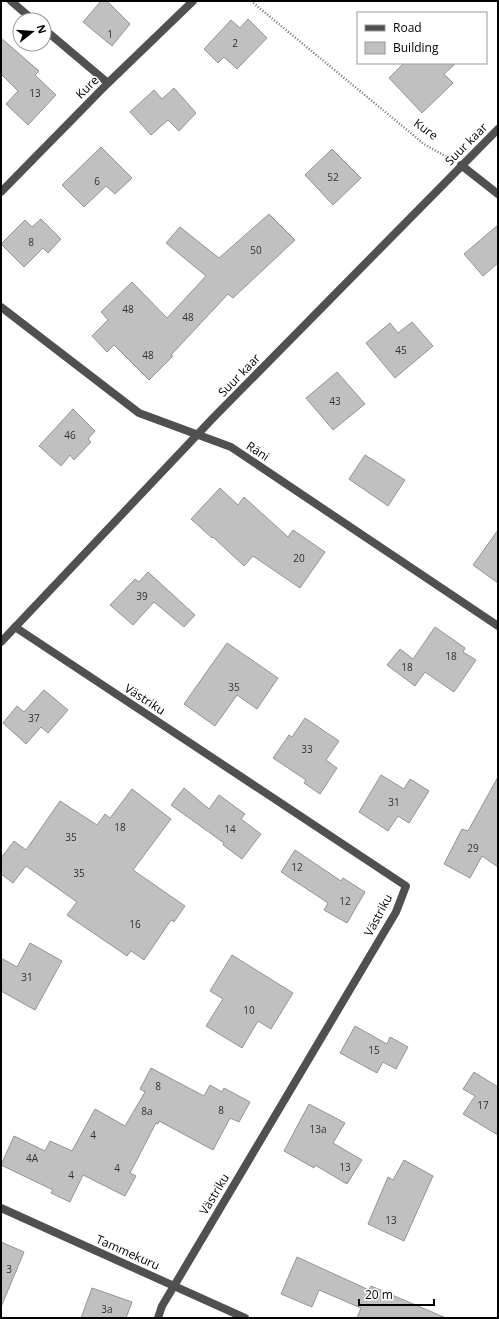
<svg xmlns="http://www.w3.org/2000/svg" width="499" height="1319" font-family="'Open Sans',sans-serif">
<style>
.building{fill:#c0c0c0;stroke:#949494}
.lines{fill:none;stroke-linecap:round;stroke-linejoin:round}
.path{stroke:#727272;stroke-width:2.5;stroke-dasharray:1 2;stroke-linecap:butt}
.service{stroke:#505050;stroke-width:8}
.minor{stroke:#505050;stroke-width:8}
.labels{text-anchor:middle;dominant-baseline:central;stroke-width:3;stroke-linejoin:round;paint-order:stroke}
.number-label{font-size:10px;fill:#303030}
.street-label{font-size:12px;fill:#000;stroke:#fff}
</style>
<rect width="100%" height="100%" fill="#fff"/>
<!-- building -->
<g class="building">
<polygon points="101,1 107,1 130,24 112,46 83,22"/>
<polygon points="248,19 267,38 237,69 224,57 218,63 204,49 231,20 240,28"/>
<polygon points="1,38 39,71 35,75 56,95 28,125 6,104 18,91 1,74"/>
<polygon points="404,63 456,63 444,74 453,83 422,113 389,78"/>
<polygon points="174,88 196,113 179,131 168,120 151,135 130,112 154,90 162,99"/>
<polygon points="101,147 132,178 115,194 106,186 84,207 62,185"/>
<polygon points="332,149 361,178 333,205 305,175"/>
<polygon points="269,214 295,240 233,298 228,294 171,355 173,356 149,380 114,345 107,352 92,336 108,320 101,312 132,282 167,318 206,276 166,243 180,227 219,258"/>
<polygon points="41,219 61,239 48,253 43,248 24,267 1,244 25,220 32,227"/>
<polygon points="498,225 498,263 483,276 464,254"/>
<polygon points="412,322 433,346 395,378 366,343 390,323 398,333"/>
<polygon points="337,372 365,404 333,430 306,398"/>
<polygon points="73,409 95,431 88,439 91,442 74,460 70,455 61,466 39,446"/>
<polygon points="365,455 405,480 388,506 349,479"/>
<polygon points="220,488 238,505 244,497 288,537 293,530 325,552 300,588 253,556 244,566 213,537 212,538 191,519"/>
<polygon points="498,530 498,583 473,565"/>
<polygon points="148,572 195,615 184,627 154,602 133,625 110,605 135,579 139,582"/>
<polygon points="435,627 465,648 463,652 476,660 454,692 425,672 415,686 387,665 400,649 413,659"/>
<polygon points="227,643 278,678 257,709 237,695 215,726 184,704"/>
<polygon points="44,690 68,710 48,733 41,727 26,744 3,723 17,706 24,712"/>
<polygon points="305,718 339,741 326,760 337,768 320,794 304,783 306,780 273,758 289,735 292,737"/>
<polygon points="381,775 404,789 410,779 429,791 409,823 398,816 388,831 359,812"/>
<polygon points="498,777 498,867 482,856 470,878 444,864 462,829 468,831"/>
<polygon points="184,788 209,809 219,795 245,814 241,819 261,834 242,859 223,845 224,843 171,805"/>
<polygon points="132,789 171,819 133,870 185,906 174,922 171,920 144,960 131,951 127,956 67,915 77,902 26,866 13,883 1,874 1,858 14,841 26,850 60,801 97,825 105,814 110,818"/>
<polygon points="295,850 341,881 343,878 365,892 347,923 324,910 328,903 281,872"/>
<polygon points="30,943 62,961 35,1010 1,991 1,958 17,967"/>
<polygon points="232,955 293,993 271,1029 258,1021 242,1048 206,1026 223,999 210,991"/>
<polygon points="355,1026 387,1044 390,1037 408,1047 396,1069 383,1062 377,1073 340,1053"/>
<polygon points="151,1068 204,1096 210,1085 222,1092 224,1088 250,1102 239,1122 230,1118 213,1150 159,1121 158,1124 156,1123 130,1173 136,1176 125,1196 83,1175 70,1202 51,1193 53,1190 1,1165 14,1136 45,1151 50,1141 72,1151 95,1109 125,1126 145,1092 140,1089"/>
<polygon points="474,1072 498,1087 498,1135 463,1114 475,1096 463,1089"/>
<polygon points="309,1104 345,1123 333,1143 362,1160 347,1184 315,1165 314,1168 284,1151"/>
<polygon points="404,1160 433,1176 404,1241 368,1224 388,1177 393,1180"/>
<polygon points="1,1242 24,1252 1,1307"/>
<polygon points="297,1257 369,1290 371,1286 446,1318 357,1318 361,1308 319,1290 312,1307 281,1294"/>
<polygon points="92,1288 132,1302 126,1318 81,1318"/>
</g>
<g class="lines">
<!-- path -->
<polyline class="path" points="251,1 424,144 447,157"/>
<!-- service -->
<g class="service">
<polyline points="11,1 33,20"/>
<polyline points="44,29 108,83"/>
</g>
<!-- minor -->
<g class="minor">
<polyline points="461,165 498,194"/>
<polyline points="1,192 108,83 193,1"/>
<polyline points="1,307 139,413 231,447 498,626"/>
<polyline points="15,627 406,886 396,912 174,1286 162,1306 158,1318"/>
<polyline points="1,642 214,417 498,129"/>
<polyline points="1,1208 245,1318"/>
</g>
</g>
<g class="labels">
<!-- number labels -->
<g class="number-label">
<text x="110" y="34">1</text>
<text x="235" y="43">2</text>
<text x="35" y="93">13</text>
<text x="333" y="177">52</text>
<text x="97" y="181">6</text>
<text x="31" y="242">8</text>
<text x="256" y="250">50</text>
<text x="128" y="309">48</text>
<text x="188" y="317">48</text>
<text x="401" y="350">45</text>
<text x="148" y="355">48</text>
<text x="335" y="401">43</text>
<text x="70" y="435">46</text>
<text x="299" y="558">20</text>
<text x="142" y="596">39</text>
<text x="451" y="656">18</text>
<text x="407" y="667">18</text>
<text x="234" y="687">35</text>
<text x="34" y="718">37</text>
<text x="307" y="749">33</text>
<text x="394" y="802">31</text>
<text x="120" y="827">18</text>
<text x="230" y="829">14</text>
<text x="71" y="837">35</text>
<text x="473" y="848">29</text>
<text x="297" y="867">12</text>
<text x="79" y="873">35</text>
<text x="345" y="901">12</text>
<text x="135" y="924">16</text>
<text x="27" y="977">31</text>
<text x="249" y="1010">10</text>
<text x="374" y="1050">15</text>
<text x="158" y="1086">8</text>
<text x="483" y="1105">17</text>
<text x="221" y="1110">8</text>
<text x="147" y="1111">8a</text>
<text x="318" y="1129">13a</text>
<text x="93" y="1135">4</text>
<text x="32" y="1158">4A</text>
<text x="345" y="1167">13</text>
<text x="117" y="1168">4</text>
<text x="71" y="1175">4</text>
<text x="391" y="1220">13</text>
<text x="9" y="1269">3</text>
<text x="107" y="1309">3a</text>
</g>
<!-- street labels -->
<g class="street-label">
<text transform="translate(87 87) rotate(-45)">Kure</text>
<text transform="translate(426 129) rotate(36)">Kure</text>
<text transform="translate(466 144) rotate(-45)">Suur kaar</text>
<text transform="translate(239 375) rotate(-46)">Suur kaar</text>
<text transform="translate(258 451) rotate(34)">Räni</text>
<text transform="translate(145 699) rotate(33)">Västriku</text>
<text transform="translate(378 915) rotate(-62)">Västriku</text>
<text transform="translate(214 1194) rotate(-59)">Västriku</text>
<text transform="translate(128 1252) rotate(24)">Tammekuru</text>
</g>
</g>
<!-- border -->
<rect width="499" height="1319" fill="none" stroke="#000000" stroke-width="4"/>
<!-- legend -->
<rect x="357" y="12" width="130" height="52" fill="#ffffff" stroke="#999999"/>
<rect x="365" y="25" width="20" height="6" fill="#505050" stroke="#999999"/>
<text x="393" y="32" font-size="12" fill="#000000">Road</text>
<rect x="365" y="42" width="20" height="12" fill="#c0c0c0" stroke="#999999"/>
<text x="393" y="52" font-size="12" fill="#000000">Building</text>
<!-- north arrow -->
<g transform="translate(32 32) rotate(73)"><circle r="19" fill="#ffffff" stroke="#999999"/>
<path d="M0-3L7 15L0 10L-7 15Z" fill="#000000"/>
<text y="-6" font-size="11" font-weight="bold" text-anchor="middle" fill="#000000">N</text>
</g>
<!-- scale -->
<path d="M359 1299v6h75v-6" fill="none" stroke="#000000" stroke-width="2"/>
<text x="365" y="1299" font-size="12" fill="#000000" stroke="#ffffff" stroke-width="3" paint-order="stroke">20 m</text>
</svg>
